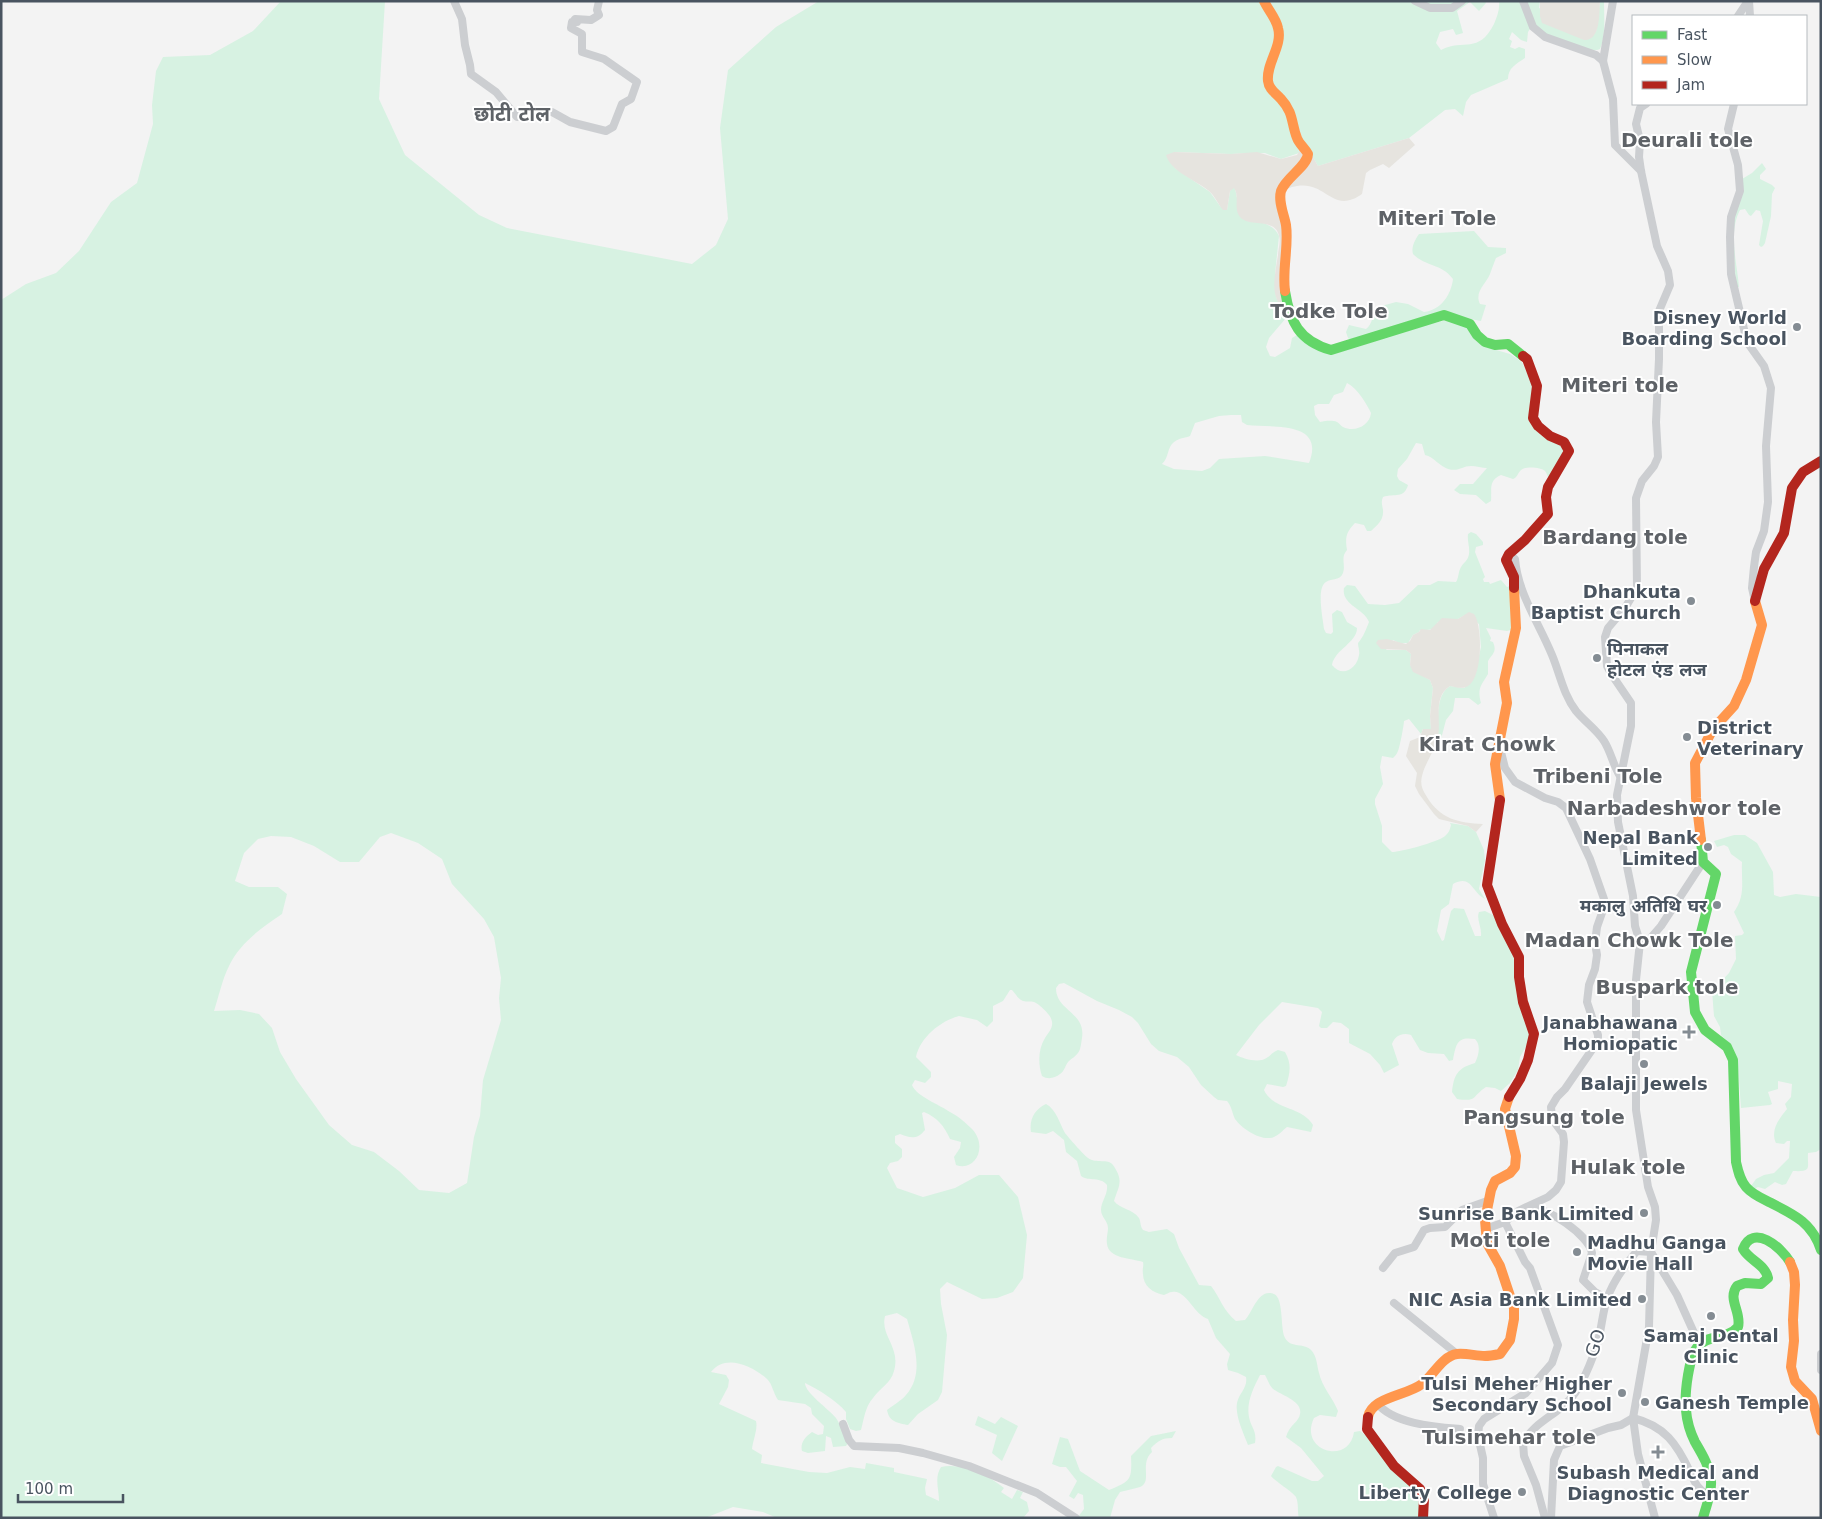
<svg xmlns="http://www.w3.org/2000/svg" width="1822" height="1519" font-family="'DejaVu Sans','Noto Sans Devanagari',sans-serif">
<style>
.green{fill:#d7f2e2;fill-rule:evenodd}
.sand{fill:#e6e4df}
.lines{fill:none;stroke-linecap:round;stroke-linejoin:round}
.street{stroke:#ccced1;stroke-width:8}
.fast{stroke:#63d668;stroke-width:10}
.slow{stroke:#ff974d;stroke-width:10}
.jam{stroke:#b3261e;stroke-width:10}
.poi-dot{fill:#848c93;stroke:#fff;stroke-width:2}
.labels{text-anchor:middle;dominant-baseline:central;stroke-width:4;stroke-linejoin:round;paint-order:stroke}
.poi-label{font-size:18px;font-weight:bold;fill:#495460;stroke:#fff;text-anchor:end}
.street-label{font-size:18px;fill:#495460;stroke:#fff}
.quarter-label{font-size:20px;font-weight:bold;fill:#5e6267;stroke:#fff}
</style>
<rect width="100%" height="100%" fill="#f3f3f3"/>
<!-- green -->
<g class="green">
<path d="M281,1H385L379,99L405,155L479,215L507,228L692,264L716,245L728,219L720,128L728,70L776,27L819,1H1485L1486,3L1479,11L1470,2L1457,11L1463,33L1456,35L1453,29L1440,32L1436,43L1441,50C1464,38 1478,55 1494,24C1497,17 1500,9 1499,1H1540L1539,8L1596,32L1600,1H1604C1604,15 1606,36 1600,49C1583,56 1547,35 1531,27L1528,32L1527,42L1521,40L1512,32L1509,39L1512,41L1510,47L1515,49L1519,47L1525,49V58C1516,64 1508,68 1508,79L1471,95L1466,102L1463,116L1455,109L1445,110L1409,138L1318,166L1302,138L1296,120L1299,153L1281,159L1265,153H1250L1231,154L1174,152L1175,168L1210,192L1220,206L1227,210L1230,191L1232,188H1235L1237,198L1247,221C1260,222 1273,223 1279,236L1275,274L1276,297L1287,317L1269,338L1266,347L1270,356L1275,357L1290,348L1292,338L1297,335L1318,350L1447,320L1465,326L1476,341L1486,347L1510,354L1522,362L1529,378L1534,386L1532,424L1541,435L1556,442L1564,449L1561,460L1549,478C1547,476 1547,473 1545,471C1541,467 1525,466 1521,470C1517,474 1518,477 1513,479L1501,475C1488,481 1492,489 1491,501L1486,504L1476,495L1460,494L1454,490L1460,484H1473L1487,468C1482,468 1476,466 1471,466C1462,466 1459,472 1448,469C1439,466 1434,457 1425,455L1422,444L1416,443L1407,459L1398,469L1397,476L1399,480L1408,485C1404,499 1395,493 1383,497C1381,502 1382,504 1383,510C1384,520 1377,525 1371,531H1367L1364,525L1355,523C1346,532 1345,538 1347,550C1340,558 1346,564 1343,573C1340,581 1332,578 1326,582C1316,588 1323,619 1324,629L1326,633L1331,634L1333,632L1332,614L1337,610L1342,612L1347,622L1357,628C1357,643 1335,649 1332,665C1342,678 1357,669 1359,655C1360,651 1358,647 1358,643C1364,636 1366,629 1369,622C1364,608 1341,605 1344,588L1347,585L1355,586L1368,604L1385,605L1399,603L1418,585H1430L1438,581L1456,582C1459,577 1458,572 1461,567C1464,562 1468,561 1469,554C1470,547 1467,541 1468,534L1471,532L1476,534L1483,542V545L1476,547L1475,552L1485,577L1483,579L1484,582H1489L1490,584L1501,580L1507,587L1512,585L1514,629L1507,631L1486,628L1491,638L1490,641L1493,642C1497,652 1493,653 1488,661V674C1481,686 1477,688 1481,703L1478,705L1469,698H1455L1453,711L1446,720L1441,739H1438C1439,723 1434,696 1450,686L1464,688L1472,681L1475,673L1481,647L1479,624L1465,615L1458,619L1438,622C1433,631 1429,630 1420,630L1419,632L1413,635L1408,643H1399L1393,640L1386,650H1406L1411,654L1410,665L1418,673L1430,680L1433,688L1430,715L1431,729H1423L1421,734L1409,719L1404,721C1404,724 1400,747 1398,751C1397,754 1395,756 1393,758L1382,756L1380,767L1383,784L1375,799V804L1382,826V842L1392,852C1401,852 1438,842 1445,836C1449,833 1450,829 1451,825L1450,823L1468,826L1476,832L1484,850L1485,860L1479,889L1485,899C1471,892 1472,874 1453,884L1449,904L1441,910L1437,931L1442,941L1444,940L1451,911L1454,908L1464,909L1475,936H1481C1482,927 1476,919 1479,912L1485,911L1493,915L1510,934L1532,1036L1520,1057L1518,1070L1510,1083L1501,1091L1495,1088L1486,1087C1471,1097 1478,1102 1457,1099L1452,1092C1454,1074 1458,1068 1475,1063C1479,1055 1481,1045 1475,1039C1457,1036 1456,1044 1453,1060L1449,1061L1444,1054L1428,1053L1420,1050L1411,1035C1403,1032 1395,1035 1392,1044L1399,1065L1384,1073L1380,1065L1370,1054L1349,1043V1029L1341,1023L1333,1022L1327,1028H1321L1319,1026L1322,1012L1318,1008L1282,1002L1259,1025L1236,1055C1244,1059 1260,1064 1268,1057C1272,1054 1273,1052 1278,1050L1285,1052C1292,1064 1290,1073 1286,1086L1283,1087L1267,1084L1264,1090C1273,1110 1302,1106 1313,1125L1311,1132L1287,1127C1283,1130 1279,1135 1274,1137C1262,1142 1242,1129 1235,1119C1232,1113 1232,1107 1227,1101L1218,1100L1214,1097L1201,1085L1189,1067L1177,1057L1159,1051L1151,1044L1138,1023L1132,1017L1119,1010L1097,1001L1064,983L1059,984L1056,988C1056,1011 1086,1012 1082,1038C1081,1043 1081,1049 1078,1053C1075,1057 1072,1058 1069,1061C1065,1065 1065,1071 1060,1074C1055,1078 1048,1080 1042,1076C1038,1064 1038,1049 1045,1038C1050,1030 1056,1025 1049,1015C1046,1011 1039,1004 1034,1002C1031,1001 1027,1002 1023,1001C1017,998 1016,994 1012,990H1010L1003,1001L993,1006V1021L987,1027L977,1020L959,1016C940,1021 920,1038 916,1057L931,1072V1077L925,1083L915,1080L912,1085C916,1096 940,1105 950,1112C958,1116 966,1123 972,1129C988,1146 976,1172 956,1165L954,1157L960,1148L961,1142L950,1139C944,1126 938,1118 924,1112L922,1113L925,1130C917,1140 910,1138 900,1134L895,1136V1143L902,1149V1157L898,1161L890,1163L887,1168L897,1188L923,1197L955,1188L979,1175H999L1018,1197L1027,1235L1023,1278L1013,1292L997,1298L982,1299L947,1282L940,1289L941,1304L947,1335L942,1392L938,1400L918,1414L908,1425C898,1423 889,1422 887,1410C893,1405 901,1401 906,1395C925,1373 914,1344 907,1319L897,1313L885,1316C880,1336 901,1347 894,1371C891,1383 880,1388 873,1398C865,1407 864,1419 861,1430L856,1431L850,1429L846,1419V1412C836,1400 819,1390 805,1383C805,1393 829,1409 836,1418C840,1424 846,1436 848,1443L846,1446L833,1447L831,1438L826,1436L825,1451L808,1453L802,1451C800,1443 805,1437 812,1432L818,1435L823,1434L824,1426L812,1414L811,1408L805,1404L778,1400C773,1393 773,1385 767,1379C753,1366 725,1353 711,1372L726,1375L729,1380L728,1387L719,1404L756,1421C758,1429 753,1440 752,1449L762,1455L761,1463L809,1472L827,1473L850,1467L865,1469L866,1463L894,1468V1472L927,1479L925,1488L926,1495L939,1501C939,1489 934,1478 941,1467C960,1462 989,1475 1004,1488L1001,1492L1012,1499L1017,1490L1023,1492L1020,1498L1027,1502L1029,1511L1023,1518H777L763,1512L733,1507L705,1518H1V300L26,284L56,273L79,251L111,202L137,183L153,124L152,105L156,71L163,57L210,55L253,31ZM1347,383C1358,389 1366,403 1371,413C1370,425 1355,433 1343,427C1341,426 1339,423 1337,422C1332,420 1326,421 1320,422L1315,415L1314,406L1318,404H1329L1334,395L1343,392ZM1231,415H1241L1242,422L1247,425C1271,428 1326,420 1309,463L1265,456L1219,459L1210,468L1202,471L1174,469L1162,464C1169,458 1167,447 1174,442C1179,438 1185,438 1190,436L1195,423L1219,416ZM391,833L418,843L442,859L452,884L484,919L494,937L501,978L499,998L501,1020L483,1080L480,1116L474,1137L467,1183L449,1193L419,1190L399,1171L374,1152L352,1145L329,1125L296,1079L280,1052L272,1028L259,1014L240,1010L214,1011C219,996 222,980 229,966C239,944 262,927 282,914L287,894L278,887H249L235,881L244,853L258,839L271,836L291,837L314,846L340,862H359L380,837Z"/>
<path d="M1762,163L1766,169L1760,175V179L1772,185L1775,188L1772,194L1771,216L1765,243L1763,246L1761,247L1759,245L1763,221L1760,211L1756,210L1751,216L1749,215L1745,209L1740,210C1728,233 1737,262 1739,287H1736L1732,225L1742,179L1752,173Z"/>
<path d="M1474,231L1488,247L1506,248V253L1496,258C1494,263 1492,268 1490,274C1486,284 1474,292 1480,304L1486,305L1481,321L1454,316L1354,342L1348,338L1346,332L1349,325L1366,329C1373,324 1372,314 1378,307L1396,302L1408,304L1424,312C1441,310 1451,295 1453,279C1441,263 1426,267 1413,254C1411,247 1415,240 1419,234Z"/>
<path d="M1734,835H1745L1757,843L1773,872L1774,895L1780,897L1796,894L1821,897V1149L1816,1152L1808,1153C1807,1168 1813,1172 1793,1171L1786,1184L1782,1185L1775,1182L1765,1189L1758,1187L1754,1189L1751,1186L1756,1179L1764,1175L1774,1173L1789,1158L1790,1141H1787L1784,1144L1776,1143C1770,1130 1779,1119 1787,1109L1785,1104L1791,1097L1792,1084L1778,1081V1089L1768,1092L1772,1104L1770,1105L1741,1108L1738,1068L1732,1046L1721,1035L1720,1027L1714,1016L1712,991L1729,973L1736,959L1735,936L1742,935L1744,933L1734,912C1746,895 1741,881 1742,862L1731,854L1728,847L1724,845L1717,847L1714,841Z"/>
<path d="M1046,1104C1056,1109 1060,1124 1065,1133C1068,1137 1084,1155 1088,1158C1096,1164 1108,1158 1113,1165C1124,1181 1119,1185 1114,1201C1120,1209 1133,1209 1139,1218C1141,1222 1140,1226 1143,1230L1149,1232L1167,1229L1174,1234L1179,1248L1199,1285L1211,1286C1220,1297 1223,1311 1236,1321L1245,1320C1253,1312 1258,1288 1274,1294C1284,1298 1280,1329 1285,1338C1291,1349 1305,1342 1312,1351C1317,1357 1317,1366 1319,1373C1322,1387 1333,1398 1338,1411L1336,1417L1320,1415L1314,1418C1298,1451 1349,1466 1354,1432L1360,1431L1368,1437L1417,1482L1422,1518H1299C1297,1511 1299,1504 1296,1497C1293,1492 1276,1482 1271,1476L1276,1467L1278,1466L1312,1481H1318L1324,1476L1301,1448L1286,1437C1289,1425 1299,1422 1300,1414C1303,1401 1281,1395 1273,1389C1269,1385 1268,1380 1265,1375H1260C1254,1387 1246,1402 1249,1417C1251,1428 1257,1430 1255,1443L1248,1445C1243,1432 1235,1416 1237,1403C1239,1393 1248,1388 1246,1377L1238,1373L1228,1370L1227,1364L1230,1354L1216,1338L1208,1319C1194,1315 1186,1289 1172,1292C1169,1292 1167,1294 1164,1295C1153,1293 1143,1286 1143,1274C1142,1268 1144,1267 1143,1262C1131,1258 1109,1259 1107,1244C1106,1238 1108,1233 1108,1228C1108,1221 1101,1217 1101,1210C1101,1201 1108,1195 1107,1185C1100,1176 1089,1182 1081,1176L1077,1161L1066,1152L1064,1140L1053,1131L1046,1134L1031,1132C1029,1119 1035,1109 1046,1104Z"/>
<polygon points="978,1416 995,1424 1001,1417 1018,1426 1002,1461 992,1453 997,1435 975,1425"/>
<path d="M1176,1431L1172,1438C1162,1438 1158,1441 1151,1448L1152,1452C1139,1463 1153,1482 1140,1487C1134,1489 1127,1490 1120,1492L1115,1500L1110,1518L1078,1517L1084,1509L1083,1495L1078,1493L1074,1499L1069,1496L1077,1481L1066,1467H1060L1052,1464L1060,1437L1068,1439L1080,1471L1109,1490C1131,1481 1132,1480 1131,1456L1151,1436Z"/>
</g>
<!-- sand -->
<g class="sand">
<path d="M1540,1H1600C1599,13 1601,41 1584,40L1542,23L1540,16Z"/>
<path d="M1296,120L1302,138L1318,166L1409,138L1415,145L1389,168L1383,164L1370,170L1366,173L1362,194C1332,215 1327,181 1297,186C1291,187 1288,188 1283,192L1287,317C1283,311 1278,304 1276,297C1272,285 1276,268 1278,255C1278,249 1281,242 1279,236C1275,217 1250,228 1240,217C1233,209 1240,196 1234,188L1230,191L1227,210H1223C1218,204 1215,196 1209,191C1196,180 1171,172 1166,155L1174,152L1231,154L1257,152L1281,159L1297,155L1299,152Z"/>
<path d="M1469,612L1474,614C1483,626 1483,681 1466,687C1461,689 1455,687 1450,686C1431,698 1443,723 1437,740C1434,752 1425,763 1422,776C1420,784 1422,790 1427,797C1440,819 1459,823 1483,824L1476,832L1468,826L1439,819L1434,814L1419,794L1415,786L1417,773L1406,756L1410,741L1420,737L1423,729H1431L1430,716L1433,688L1430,680L1413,672L1410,665L1411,654L1406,650L1381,649L1376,643L1378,640L1387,639L1406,644L1410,641L1413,635L1419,632L1421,629L1430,630L1442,618L1458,619Z"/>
</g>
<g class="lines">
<!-- street -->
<g class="street">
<polyline points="454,1 462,19 465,45 470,65 471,74 496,92 517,117 532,111 552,112 570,122 606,131 613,127 622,104 631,99 637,82 604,59 582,52 582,34 571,28 572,22 577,22 575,19 591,20 599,15 597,10 599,1"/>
<polyline points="1415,1 1430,8 1452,8 1462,1"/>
<polyline points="1523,1 1533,27 1545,37 1596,55 1603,61"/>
<polyline points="1613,1 1603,61 1613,99 1615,145 1641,171"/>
<polyline points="1749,1 1750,16"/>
<polyline points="1738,16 1748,1"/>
<polyline points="1734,104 1728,129 1738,165 1740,191 1731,217 1730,237 1731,274 1747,342 1764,366 1771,388 1766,446 1768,502 1764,531 1756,552 1754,567 1752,588 1755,601"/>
<path d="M1509,554L1515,559C1518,594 1539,623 1552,655C1560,674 1563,694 1576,711C1585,722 1596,729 1604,741C1611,752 1613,765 1620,776"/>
<polyline points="1640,942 1635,926 1633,896 1618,822 1617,795 1631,726 1631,703 1612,675 1607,666 1605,637 1608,628 1625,608 1637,588 1636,498 1642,481 1654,466 1658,457 1656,422 1659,359 1659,311 1670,285 1668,271 1657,246 1641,171 1639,157 1640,141 1636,124 1640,108 1646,104"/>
<path d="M1529,1207C1547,1207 1589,1235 1592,1253L1583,1280L1595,1292L1607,1299"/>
<polyline points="1485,1229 1505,1222"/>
<polyline points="1383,1268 1395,1253 1414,1247 1424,1230 1430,1228 1445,1227 1462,1210 1490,1200"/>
<polyline points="1394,1303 1457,1354"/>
<polyline points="1821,1354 1821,1370"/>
<path d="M1377,1403C1393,1424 1436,1427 1460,1429"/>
<polyline points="843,1424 849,1440 854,1446 899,1448 923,1453 969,1466 1037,1493 1076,1518"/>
<polyline points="1494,1518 1483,1484 1483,1458 1478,1436 1479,1426 1484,1419 1526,1393 1552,1363 1558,1345 1530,1268 1525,1262 1505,1222 1518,1211 1548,1197 1556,1190 1561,1182 1564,1142 1563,1134 1552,1119 1551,1107 1557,1097 1565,1089 1598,1041 1598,1035 1587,1002 1589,985 1595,969 1597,955 1595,943 1597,927 1603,910 1604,899 1590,859 1566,808 1558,802 1545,798 1515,782 1505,768 1501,752 1498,746"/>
<path d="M1545,1518L1536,1485L1524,1456L1523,1443C1535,1420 1561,1414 1575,1393C1585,1379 1595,1353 1599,1337C1602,1324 1603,1311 1607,1299C1613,1281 1625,1265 1637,1251L1651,1252L1677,1295L1699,1344"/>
<path d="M1551,1518L1554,1460L1560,1446L1608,1428L1621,1425L1633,1418C1665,1426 1677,1444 1690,1472C1695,1483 1698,1490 1709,1496"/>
<polyline points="1655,1518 1638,1454 1633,1418 1649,1327 1651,1252 1656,1220 1655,1207 1648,1187 1636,1110 1636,980 1640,942 1648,941 1661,926 1703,862"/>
</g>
<!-- fast -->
<g class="fast">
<path d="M1285,291C1290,322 1299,341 1331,350L1444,315L1470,324L1477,335L1485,342L1495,345L1508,344L1523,356"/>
<path d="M1701,840L1703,862L1716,874L1691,972L1695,1012L1705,1030L1727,1047L1733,1060L1736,1162C1738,1171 1740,1180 1746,1187C1752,1194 1761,1198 1769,1202C1793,1214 1812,1222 1821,1250"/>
<path d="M1703,1518C1706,1506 1712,1493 1711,1481C1710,1467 1702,1454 1695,1442C1684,1420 1684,1399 1688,1375C1690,1365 1691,1354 1698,1346C1709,1334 1728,1339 1738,1327C1742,1313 1727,1299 1737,1286L1745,1283L1761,1284L1768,1278C1765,1264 1750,1261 1743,1249C1753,1223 1781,1247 1790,1262"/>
</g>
<!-- slow -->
<g class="slow">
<path d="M1264,1C1268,10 1276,18 1278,28C1283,46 1266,63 1268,81C1269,90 1276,93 1281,99C1294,113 1291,123 1297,138C1299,144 1305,148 1308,154C1307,167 1286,177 1281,191C1278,202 1284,214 1286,225C1289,246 1282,269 1285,291"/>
<polyline points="1500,800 1495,764 1507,703 1504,682 1516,628 1514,588"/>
<polyline points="1701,840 1696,798 1695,763 1713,729 1734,706 1746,680 1762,625 1755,601"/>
<polyline points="1790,1262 1794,1272 1795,1285 1793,1320 1794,1341 1791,1367 1795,1381 1812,1399 1821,1431"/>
<path d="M1368,1417C1372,1397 1406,1396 1422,1384C1433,1376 1442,1356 1457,1354C1466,1353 1476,1356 1485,1356C1490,1356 1495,1355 1500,1354L1510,1340L1514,1319V1308L1500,1266L1487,1243L1485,1220L1491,1190L1495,1181L1510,1173L1515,1167L1516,1156L1505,1109L1509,1097"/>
</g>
<!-- jam -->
<g class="jam">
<polyline points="1514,588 1514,577 1506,560 1509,554 1525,540 1548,514 1546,497 1548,487 1569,451 1564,442 1550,436 1538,426 1533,418 1537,386 1527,359 1523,356"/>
<polyline points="1755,601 1764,569 1784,533 1792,488 1803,472 1821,461"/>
<polyline points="1500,800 1487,885 1502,924 1519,957 1519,977 1523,1002 1534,1034 1528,1060 1520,1079 1509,1097"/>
<polyline points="1368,1417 1367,1429 1394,1466 1420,1489 1424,1498 1423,1518"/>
</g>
</g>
<!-- markers -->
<g class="poi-dot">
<circle cx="1797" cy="327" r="5"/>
<circle cx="1691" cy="601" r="5"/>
<circle cx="1597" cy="658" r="5"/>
<circle cx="1687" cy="737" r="5"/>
<circle cx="1708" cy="847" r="5"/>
<circle cx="1717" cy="905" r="5"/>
<path d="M1686.5 1024.5h5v5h5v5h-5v5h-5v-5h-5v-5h5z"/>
<circle cx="1644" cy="1064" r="5"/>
<circle cx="1644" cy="1213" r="5"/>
<circle cx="1577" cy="1252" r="5"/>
<circle cx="1642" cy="1299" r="5"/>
<circle cx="1711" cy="1316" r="5"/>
<circle cx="1622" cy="1393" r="5"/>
<circle cx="1645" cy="1402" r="5"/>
<path d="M1655.5 1444.5h5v5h5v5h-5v5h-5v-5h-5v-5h5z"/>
<circle cx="1522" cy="1492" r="5"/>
</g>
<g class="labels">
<!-- poi labels -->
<g class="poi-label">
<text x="1787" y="317">Disney World<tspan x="1787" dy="21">Boarding School</tspan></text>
<text x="1681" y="591">Dhankuta<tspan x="1681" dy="21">Baptist Church</tspan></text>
<text x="1607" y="648" text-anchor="start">पिनाकल<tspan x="1607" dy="21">होटल एंड लज</tspan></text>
<text x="1697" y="727" text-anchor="start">District<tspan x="1697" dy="21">Veterinary</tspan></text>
<text x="1698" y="837">Nepal Bank<tspan x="1698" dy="21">Limited</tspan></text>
<text x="1707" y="905">मकालु अतिथि घर</text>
<text x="1678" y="1022">Janabhawana<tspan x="1678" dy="21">Homiopatic</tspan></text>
<text x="1644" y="1083" text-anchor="middle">Balaji Jewels</text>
<text x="1634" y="1213">Sunrise Bank Limited</text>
<text x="1587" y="1242" text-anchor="start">Madhu Ganga<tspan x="1587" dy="21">Movie Hall</tspan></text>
<text x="1632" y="1299">NIC Asia Bank Limited</text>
<text x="1711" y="1335" text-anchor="middle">Samaj Dental<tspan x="1711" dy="21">Clinic</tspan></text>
<text x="1612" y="1383">Tulsi Meher Higher<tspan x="1612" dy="21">Secondary School</tspan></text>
<text x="1655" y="1402" text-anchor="start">Ganesh Temple</text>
<text x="1658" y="1472" text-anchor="middle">Subash Medical and<tspan x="1658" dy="21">Diagnostic Center</tspan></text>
<text x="1512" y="1492">Liberty College</text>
</g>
<!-- street labels -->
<g class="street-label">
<text transform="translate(1595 1343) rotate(-73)">GO</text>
</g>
<!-- quarter labels -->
<g class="quarter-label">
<text x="512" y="114">छोटी टोल</text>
<text x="1687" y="140">Deurali tole</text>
<text x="1437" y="218">Miteri Tole</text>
<text x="1329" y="311">Todke Tole</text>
<text x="1620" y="385">Miteri tole</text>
<text x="1615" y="537">Bardang tole</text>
<text x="1487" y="744">Kirat Chowk</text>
<text x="1598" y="776">Tribeni Tole</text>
<text x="1674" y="808">Narbadeshwor tole</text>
<text x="1629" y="940">Madan Chowk Tole</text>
<text x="1667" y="987">Buspark tole</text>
<text x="1544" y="1117">Pangsung tole</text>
<text x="1628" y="1167">Hulak tole</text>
<text x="1500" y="1240">Moti tole</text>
<text x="1509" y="1437">Tulsimehar tole</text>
</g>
</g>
<!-- border -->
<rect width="1822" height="1519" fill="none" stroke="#495460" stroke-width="5"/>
<!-- legend -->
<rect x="1632" y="15" width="175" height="90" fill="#ffffff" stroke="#b6bbbf"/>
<rect x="1642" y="31" width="25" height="8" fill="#63d668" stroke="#b6bbbf"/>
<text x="1677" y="40" font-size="15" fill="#495460">Fast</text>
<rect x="1642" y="56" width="25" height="8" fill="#ff974d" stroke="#b6bbbf"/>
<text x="1677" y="65" font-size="15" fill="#495460">Slow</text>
<rect x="1642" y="81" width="25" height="8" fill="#b3261e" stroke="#b6bbbf"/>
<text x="1677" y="90" font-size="15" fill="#495460">Jam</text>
<!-- scale -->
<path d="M18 1494v8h105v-8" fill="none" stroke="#495460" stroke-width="2.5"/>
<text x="25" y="1494" font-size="15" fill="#495460" stroke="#ffffff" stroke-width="4" paint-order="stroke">100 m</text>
</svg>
